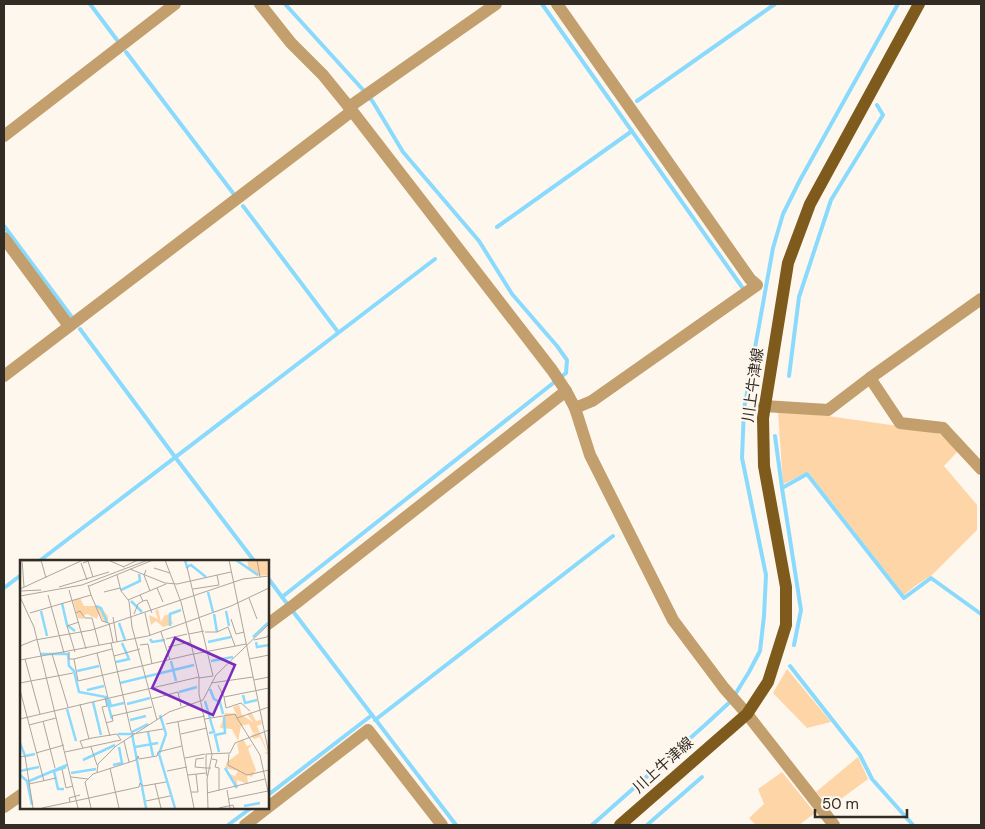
<svg xmlns="http://www.w3.org/2000/svg" width="985" height="829" font-family="'DM Sans','Noto Sans JP',sans-serif">
<style>
.green{fill:#fed5a7}
.lines{fill:none;stroke-linecap:round;stroke-linejoin:round}
.stream{stroke:#8adafe;stroke-width:4}
.minor{stroke:#c29f6c;stroke-width:12}
.major{stroke:#7e5a1c;stroke-width:12}
.labels{text-anchor:middle;dominant-baseline:central;stroke-width:4.5;stroke-linejoin:round;paint-order:stroke}
.street-label{font-size:15px;fill:#332c24;stroke:#fef7ee}
.inset-river{fill:none;stroke:#8adafe;stroke-width:2.5}
.inset-road{fill:none;stroke:#ada69d;stroke-width:1}
.view{fill:#7b2cbf;fill-opacity:0.15;stroke:#7b2cbf;stroke-width:2.5}
.inset-edge{fill:none;stroke:#332c24;stroke-width:2.5}
</style>
<rect width="100%" height="100%" fill="#fef7ee"/>
<!-- green -->
<g class="green">
<polygon points="778,412 828,416 898,426 940,434 958,451 944,466 977,505 977,530 932,575 915,586 904,595 808,472 783,484"/>
<polygon points="787,669 831,722 807,728 773,693"/>
<polygon points="858,757 868,779 830,807 816,792"/>
<polygon points="782,772 815,813 799,825 756,825 749,818 764,804 758,789"/>
</g>
<g class="lines">
<!-- stream -->
<g class="stream">
<polyline points="90,4 117,40"/>
<polyline points="285,4 365,92"/>
<polyline points="542,4 742,287"/>
<polyline points="126,52 233,193"/>
<polyline points="369,97 373,102 403,152 479,241 512,294 557,346 567,360 566,373 282,597 456,825"/>
<polyline points="637,101 775,4"/>
<polyline points="243,206 338,332"/>
<polyline points="4,226 71,316"/>
<polyline points="497,227 632,131"/>
<polyline points="80,329 175,457 255,562"/>
<polyline points="789,376 799,297 831,200 883,115 877,105"/>
<polyline points="775,436 782,488 801,610 794,645"/>
<polyline points="782,488 807,474 904,598 931,578 981,614"/>
<polyline points="38,562 435,259"/>
<polyline points="268,578 282,597"/>
<polyline points="4,588 21,575"/>
<polyline points="790,666 860,755 872,779 913,825"/>
<polyline points="375,720 613,536"/>
<polyline points="268,795 372,715"/>
<polyline points="228,825 251,808"/>
<polyline points="592,825 705,725 731,701 749,672 760,651 764,616 766,575 742,458 744,409 773,248 783,214 800,180 898,4"/>
<polyline points="647,825 702,777"/>
</g>
<!-- minor -->
<g class="minor">
<polyline points="260,4 291,43 323,75 349,107 552,370 566,391 575,408 590,455 673,620 724,688 747,714 834,825"/>
<polyline points="557,4 750,279 757,285 592,401 575,408"/>
<polyline points="349,107 496,4"/>
<polyline points="4,136 175,4"/>
<polyline points="4,238 69,326"/>
<polyline points="4,376 352,111"/>
<polyline points="870,378 900,423 943,428 981,469"/>
<polyline points="764,406 828,410 870,378 981,299"/>
<polyline points="268,624 295,604 566,391"/>
<polyline points="4,807 21,795"/>
<polyline points="245,825 368,730 442,825"/>
</g>
<!-- major -->
<polyline class="major" points="620,825 747,714 768,682 786,625 786,587 764,466 763,418 788,263 810,204 919,4"/>
</g>
<g class="labels">
<!-- street labels -->
<g class="street-label">
<text transform="translate(753 385) rotate(-82)">川上牛津線</text>
<text transform="translate(663 765) rotate(-42)">川上牛津線</text>
</g>
</g>
<!-- overview -->
<g transform="translate(20 560)">
<rect width="249" height="249" fill="#fef7ee"/>
<path d="M227,0H249V15L237,16L229,10ZM60,38L64,46H79L88,56V63L84,62L79,53L77,59L67,54L63,56L64,59L58,58L53,40ZM138,49L141,62L144,56L149,54L153,64L143,67L136,61L131,65L129,55L138,59L135,51ZM219,145L222,155L217,158L222,155L233,162L227,154L231,152L236,161L241,160L242,164L237,166L249,195L244,193L247,192L240,177L234,179L231,175L238,172L233,173L229,164L221,166L218,181L212,169L200,168L205,153L216,154L213,147ZM223,179L227,186L233,184L228,189L236,210L232,217L227,215L228,224L217,220V228L207,213L215,216L218,211L205,208L207,202L219,193L217,184Z" fill="#fed5a7"/>
<path class="inset-river" d="M165,0L167,7L171,5L186,17M216,0L238,15M101,30L120,21L119,14M188,32L193,52M111,41L122,52M42,43L47,65L55,71M76,46L81,48L87,62M21,51L27,76M206,51L209,66M194,54L197,72M99,63L105,80M150,66V54L161,50M233,77L248,63M130,79L132,82L145,80M188,82L211,77M236,82L237,87L249,85M20,94H48L49,106L54,111L59,132L86,137L92,159M151,101L156,121M191,101L213,97M96,102L109,99L102,83M57,111L79,106M100,123L174,105M190,129L194,139L200,142L203,154M67,130L84,126M159,132L177,127M223,135L225,143L237,140M89,139L91,146L104,143M185,141L190,158M73,142L81,175M107,144L130,138M47,149L56,181M140,155L146,174L139,194L155,248M110,160L126,156M112,172L128,164M128,172L133,196M189,173L194,172L190,159M98,174H112L126,248M0,183L5,196L15,194M115,187L138,183M199,192L195,175L205,173L204,157M63,200L95,185M93,205L102,203L99,187M205,208L217,228M0,211L19,207M51,213L76,209M0,215L7,221L12,245M7,222L47,205M44,229H38L34,211L46,207M224,246L240,243"/>
<path class="inset-road" d="M2,0L4,27M21,0L26,18M88,0L104,7M145,0L161,42L179,117V134L192,195L187,219L188,248M209,0L249,194M237,0L240,17M2,1H21M61,3L67,20M63,3L68,1L73,17M103,7L118,0M167,7L193,116L179,118M134,8L150,13M110,9L145,23L157,24L211,12M126,10L124,15L130,31M97,15L101,31L109,41L112,67L137,160M69,26L133,0M39,27L89,12M137,28L143,42M0,29L63,0M173,29L199,25L197,15M49,30L66,89M0,31L21,30M84,32L100,28M28,35L44,93M71,35L82,61L89,63L93,82M120,35L123,41L127,40L132,53M0,36L62,25L128,0M0,37L14,67L58,248M229,38L237,59M108,40L146,24M10,53L71,35L68,25M56,53L60,51L65,58H72L79,85M125,53L130,76M114,54L118,44L123,41M93,57L97,82M211,59L216,74L224,72M141,72L150,100M185,72H197L208,67L215,86M169,74L184,71M146,79L167,74M234,80L247,77L249,74M91,83L111,171L113,174L143,169M120,85L128,84L132,104M0,86L15,80L72,70L223,19L249,16M148,87L170,82M49,92V99H54L58,121L173,94M55,92L47,66L59,62M77,93L88,138M32,94L48,147M174,94L226,84M94,96L120,89M5,99L20,154M54,99L92,89M229,99L249,95M0,100L128,76L211,46L249,28M234,120L249,117M0,123L53,113M191,123L233,117M198,125L204,137L249,128M0,130L24,221M204,137L206,148L221,143L230,151M85,138L87,146L82,147L90,176M131,139L158,132L161,146M60,144L69,179M249,147L217,158L240,195L249,236M0,159L179,117M185,159L215,154L217,158M23,161L35,208M158,162L162,186M86,163L93,161L92,156L132,147M146,164L185,156M9,165L36,158M161,174L187,168M104,181L109,202M96,186L149,152L183,140L196,115L249,64M71,187L77,205M63,188L60,181L72,178L97,174L101,180M45,192L101,180M16,193L44,185M209,194L208,205L227,215L249,210M0,197L5,196L13,248M165,198L185,194M184,198L176,199L175,207L186,208L187,216M192,199L197,200L195,207L199,208V231M90,208L99,248M191,208H186V194L210,193L215,183L249,170M42,209L46,228L53,226M147,211L167,207M77,212L78,204L96,186M168,215L186,213M51,217L68,219M9,224L36,218M135,224L141,248M207,230L210,248M171,232H178L176,214M187,233L245,219M69,238L119,227L120,223L123,226L146,222M209,239L248,231M126,241L150,236M50,242L49,238L60,235M22,248L69,238M71,248L65,222L73,214L116,200L118,196L119,199L137,196L138,192L162,186L174,248M199,248L213,245L214,248"/>
<path class="view" d="M155,78L215,105L193,155L132,128Z"/>
<rect width="249" height="249" class="inset-edge"/>
</g>
<!-- border -->
<rect width="985" height="829" fill="none" stroke="#332c24" stroke-width="10"/>
<!-- scale -->
<path d="M815 809v8h92v-8" fill="none" stroke="#332c24" stroke-width="2.5"/>
<text x="822" y="809" font-size="15" fill="#332c24" stroke="#fef7ee" stroke-width="4" paint-order="stroke">50 m</text>
</svg>
